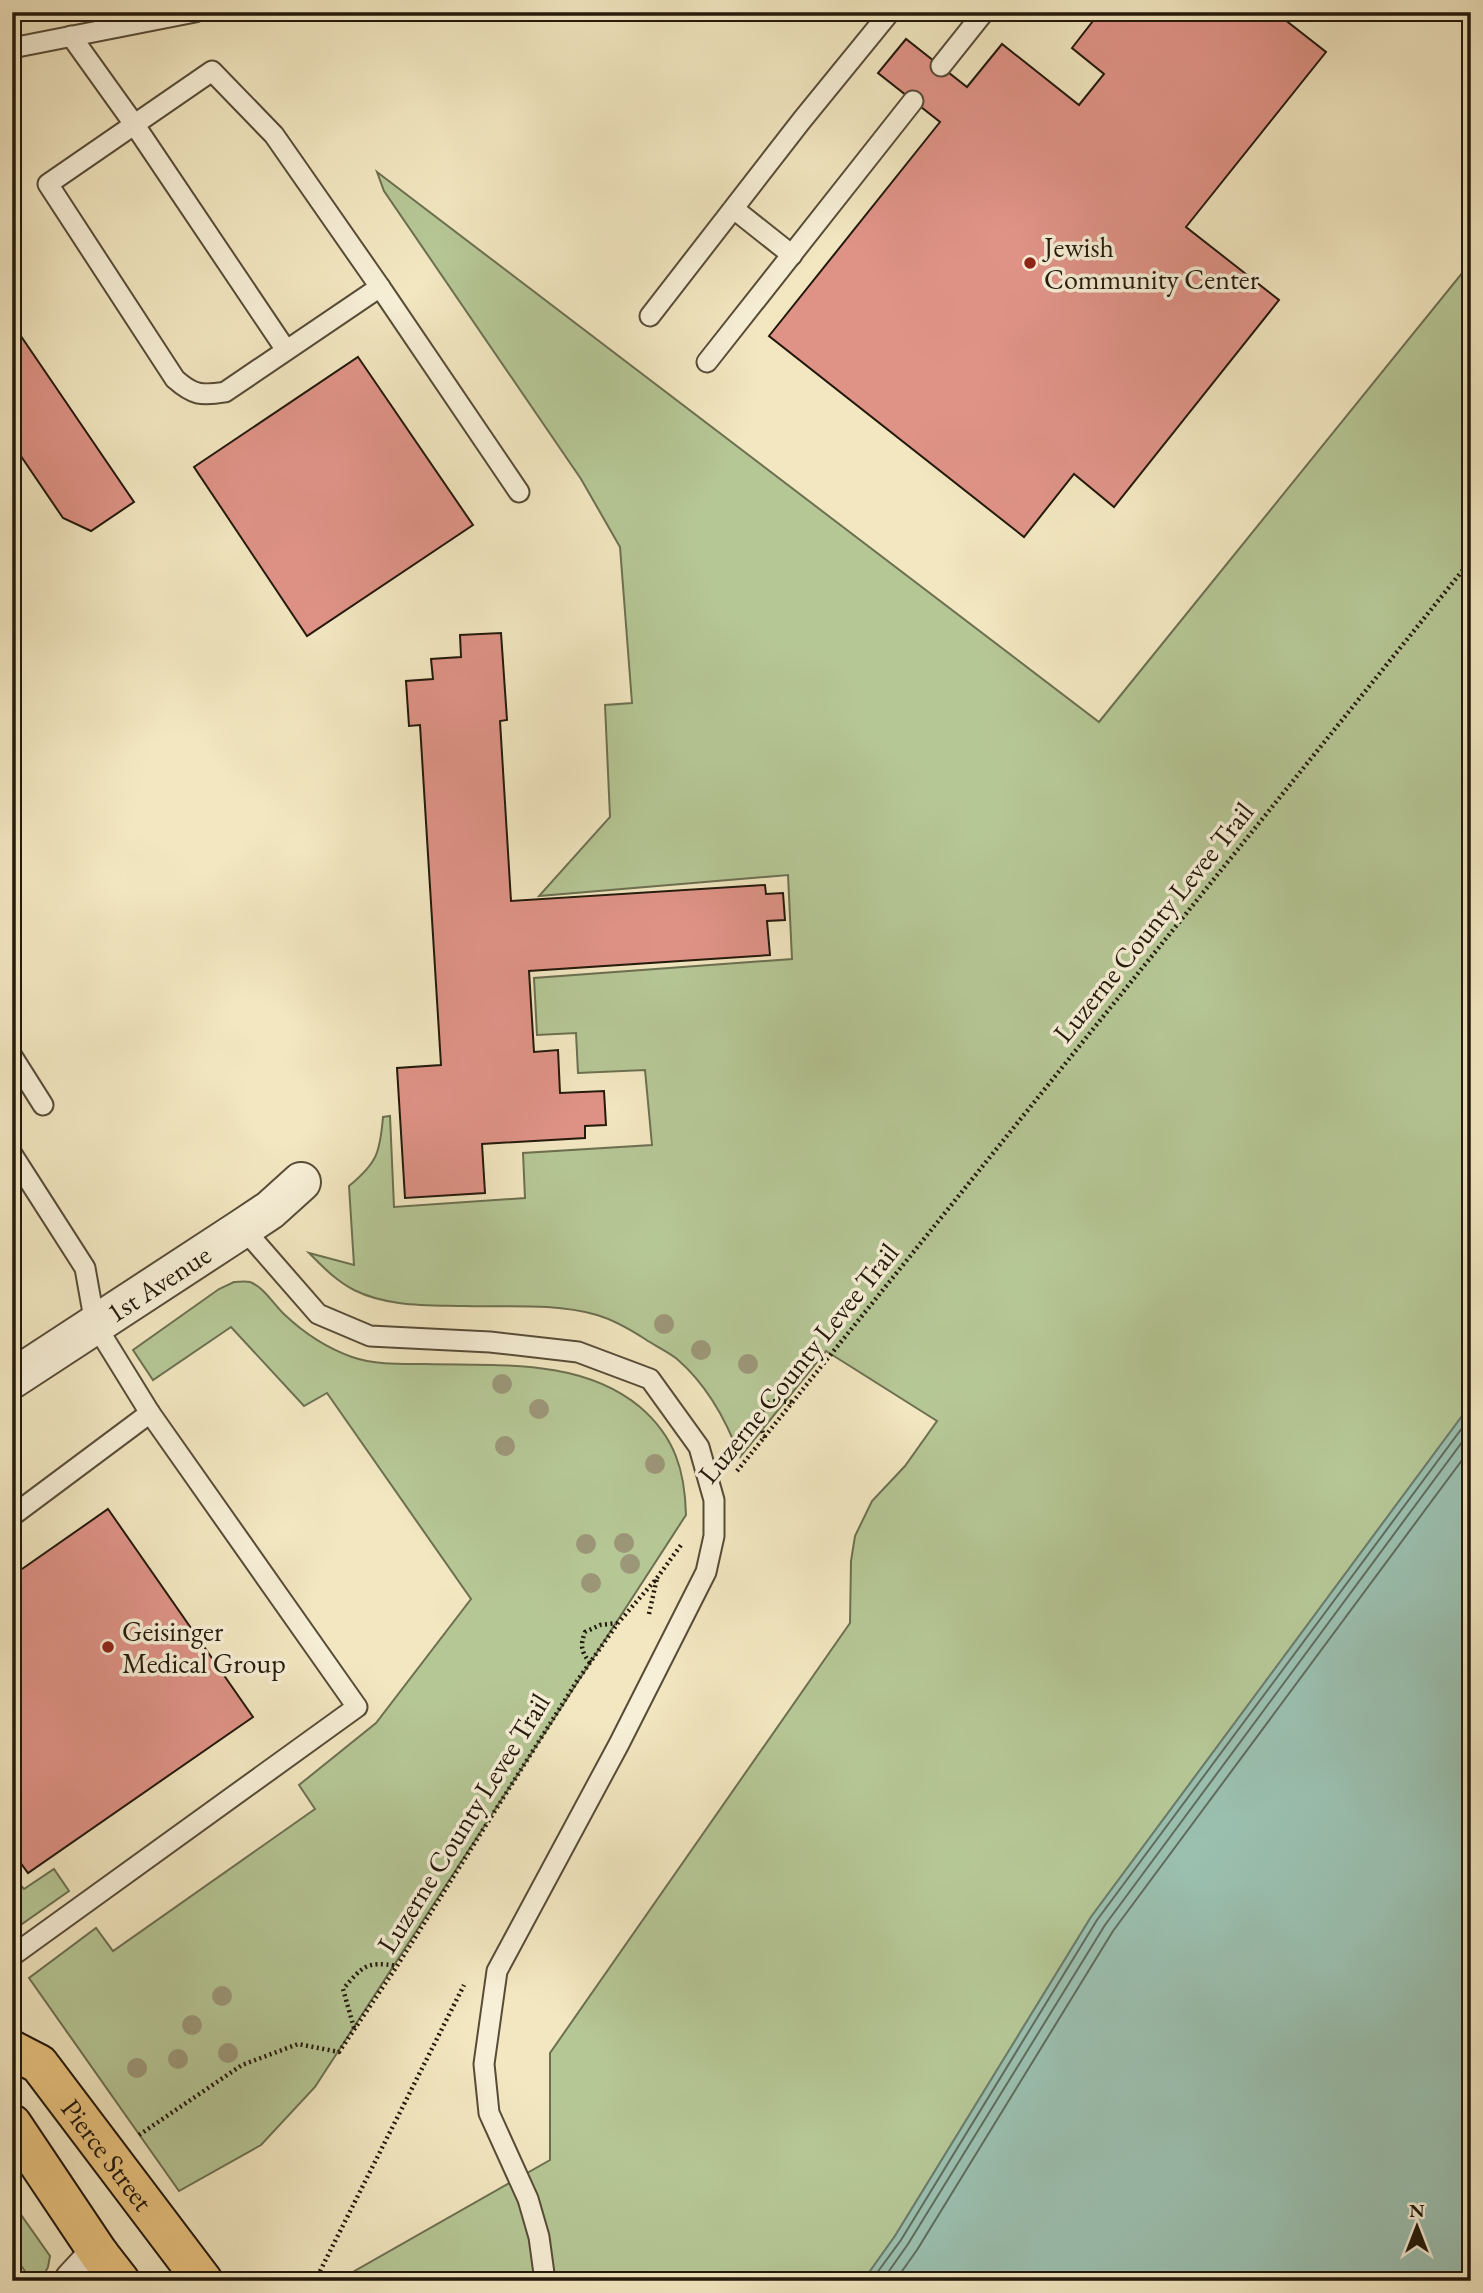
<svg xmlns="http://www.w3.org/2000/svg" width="1483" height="2293" font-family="'EB Garamond',serif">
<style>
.green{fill:#b6c796;stroke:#6c7050;stroke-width:2}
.water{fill:#9bc0b0;stroke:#6b7d6e;stroke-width:2}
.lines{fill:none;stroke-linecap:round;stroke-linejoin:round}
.shore{stroke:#5f6c5e;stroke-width:2}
.building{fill:#df9387;stroke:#23190b;stroke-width:2}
.lane-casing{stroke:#574c38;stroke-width:23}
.street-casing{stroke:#574c38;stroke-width:42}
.primary-casing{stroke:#23190b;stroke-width:42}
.path{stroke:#23190b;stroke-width:4.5;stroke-dasharray:2 3.5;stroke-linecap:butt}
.lane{stroke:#f7efd7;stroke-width:19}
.street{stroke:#f7efd7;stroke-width:38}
.primary{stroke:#e9c480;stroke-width:38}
.tree{fill:#9c9778}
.poi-dot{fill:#8f2418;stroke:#f7efd7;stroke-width:2.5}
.labels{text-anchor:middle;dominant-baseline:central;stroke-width:7;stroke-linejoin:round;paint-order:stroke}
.poi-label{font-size:28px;fill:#23190b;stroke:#f7efd7;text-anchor:start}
.street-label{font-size:28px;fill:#23190b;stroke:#f7efd7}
</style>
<rect width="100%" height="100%" fill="#f2e7c1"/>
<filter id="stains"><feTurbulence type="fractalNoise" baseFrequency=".00286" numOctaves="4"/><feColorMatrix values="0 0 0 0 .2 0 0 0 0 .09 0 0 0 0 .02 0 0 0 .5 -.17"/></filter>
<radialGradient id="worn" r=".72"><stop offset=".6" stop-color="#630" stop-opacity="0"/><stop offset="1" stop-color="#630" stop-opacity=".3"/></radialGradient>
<!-- green -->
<g class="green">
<path d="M377,172L1099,722L1471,262V1404L1091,1917L895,2236L863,2281H337L550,2160V2053L850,1623L851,1561L855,1536L872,1501L905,1466L937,1421L826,1351L740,1457C727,1422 706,1384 677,1359C667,1351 655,1346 645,1339C631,1330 614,1320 597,1315C555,1303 508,1307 464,1306C428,1305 388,1307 354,1290C336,1281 323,1267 309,1253L354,1265L349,1186C377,1163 380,1153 383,1117L390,1116L394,1207L525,1198L523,1153L652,1145L645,1070L578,1073L576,1033L537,1035L534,978L792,959L788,875L539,896L610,817L605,705L632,703L620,547L581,479L384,191Z"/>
<path d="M234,1282C238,1282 246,1281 250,1282C264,1287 274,1305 285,1315C304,1333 327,1348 352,1357C375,1365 401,1364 426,1364C498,1366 581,1358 640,1407C675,1437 685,1471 686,1515L315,2087L261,2145L179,2191L29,1978L96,1928L113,1951L315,1809L299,1785L376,1723L471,1599L327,1393L304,1406L231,1327L153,1380L133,1350L219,1289Z"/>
<polygon points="54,1869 69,1891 12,1931 12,1874 24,1889"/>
<polygon points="12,2202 50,2256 48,2267 41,2281 32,2281 12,2253"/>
</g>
<!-- water -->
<polygon class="water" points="1471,1404 1471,2281 863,2281 895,2236 1091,1917"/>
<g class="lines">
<!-- shore -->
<g class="shore">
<polyline points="871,2281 901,2240 1097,1920 1471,1416"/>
<polyline points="882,2281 908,2244 1105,1925 1471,1430"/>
<polyline points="895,2281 917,2250 1113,1931 1471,1448"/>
</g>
</g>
<!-- building -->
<g class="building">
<polygon points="1100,12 1275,12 1326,52 1186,227 1279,300 1114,507 1074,474 1024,537 769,336 940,122 878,73 906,39 967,87 1002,44 1079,105 1104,74 1072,48"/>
<polygon points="12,323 134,502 91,531 63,518 12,443"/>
<polygon points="358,357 473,525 307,636 194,467"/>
<polygon points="501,633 507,720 500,721 511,901 765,885 766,894 783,893 785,920 767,921 770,955 529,971 534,1052 558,1050 560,1093 604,1091 606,1125 585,1126 585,1138 482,1144 485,1193 405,1198 397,1068 441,1065 420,725 409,726 406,681 433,679 431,659 461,657 460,635"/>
<polygon points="108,1509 253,1717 28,1873 12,1851 12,1576"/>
</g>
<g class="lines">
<defs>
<g id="lane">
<polyline points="71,36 134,124 286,350"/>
<polyline points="12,48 195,12"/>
<polyline points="941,66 984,12"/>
<path d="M212,71L274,135L380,287L225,392C201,396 193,395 175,379L48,184Z"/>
<polyline points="734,209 792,255"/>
<polyline points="380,287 519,492"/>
<polyline points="650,316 802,120 890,12"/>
<polyline points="707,362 913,101"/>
<polyline points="12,1056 43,1105"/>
<polyline points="12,1154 85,1268 95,1324 150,1413 357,1707 12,1956"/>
<polyline points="243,1228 318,1314 370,1336 490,1342 578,1352 650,1379 699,1447 714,1500 714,1536 706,1572 619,1744 497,1971 484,2064 489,2113 528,2199 539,2237 545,2281"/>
<polyline points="12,1516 150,1413"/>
</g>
<g id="street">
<path id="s1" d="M12,1379L243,1228L270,1210L301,1182"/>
<polyline points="74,2281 99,2254"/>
</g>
<g id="primary">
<path id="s2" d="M12,2050L39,2064L203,2281"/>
<polyline points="12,2124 99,2254 120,2281"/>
</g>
</defs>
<!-- lane casing -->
<use href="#lane" class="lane-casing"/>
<!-- street casing -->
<use href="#street" class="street-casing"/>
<!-- primary casing -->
<use href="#primary" class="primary-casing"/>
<!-- path -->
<g class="path">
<path d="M765,1438C758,1421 757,1414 770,1401L793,1402"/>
<polyline points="737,1471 1471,560"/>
<polyline points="649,1614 657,1578"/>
<path d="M590,1663C581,1651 580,1646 585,1632L600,1625L617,1623"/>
<path d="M354,2028L343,1989C363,1966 366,1961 397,1966"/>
<polyline points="139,2135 242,2065 298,2044 339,2052 397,1966 577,1681 618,1623 657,1578 681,1545"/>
<polyline points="315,2281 464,1985"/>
</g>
<!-- lane -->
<use href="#lane" class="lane"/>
<!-- street -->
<use href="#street" class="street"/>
<!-- primary -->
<use href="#primary" class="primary"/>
</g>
<!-- trees -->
<g class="tree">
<circle cx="664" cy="1324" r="10"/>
<circle cx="701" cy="1350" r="10"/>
<circle cx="748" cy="1364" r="10"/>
<circle cx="502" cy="1384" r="10"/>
<circle cx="539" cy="1409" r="10"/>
<circle cx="505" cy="1446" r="10"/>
<circle cx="655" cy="1464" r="10"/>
<circle cx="624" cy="1543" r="10"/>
<circle cx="586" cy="1544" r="10"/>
<circle cx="630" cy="1564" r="10"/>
<circle cx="591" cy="1583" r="10"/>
<circle cx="222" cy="1996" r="10"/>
<circle cx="192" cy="2025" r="10"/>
<circle cx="228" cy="2053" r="10"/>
<circle cx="178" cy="2059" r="10"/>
<circle cx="137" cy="2068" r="10"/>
</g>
<!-- markers -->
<g class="poi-dot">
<circle cx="1030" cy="263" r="7"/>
<circle cx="108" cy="1647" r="7"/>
</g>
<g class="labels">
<!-- poi labels -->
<g class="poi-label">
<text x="1044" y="247">Jewish<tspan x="1044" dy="32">Community Center</tspan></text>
<text x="122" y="1631">Geisinger<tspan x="122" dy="32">Medical Group</tspan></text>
</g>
<!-- street labels -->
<g class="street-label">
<text transform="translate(1153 922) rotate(-51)">Luzerne County Levee Trail</text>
<text stroke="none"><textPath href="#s1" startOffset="175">1st Avenue</textPath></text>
<text transform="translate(798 1363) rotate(-51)">Luzerne County Levee Trail</text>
<text transform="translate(463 1823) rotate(-58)">Luzerne County Levee Trail</text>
<text stroke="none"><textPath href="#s2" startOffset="144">Pierce Street</textPath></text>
</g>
</g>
<!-- margin -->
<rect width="1483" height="2293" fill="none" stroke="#f2e7c1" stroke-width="42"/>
<rect x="14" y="14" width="1455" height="2265" fill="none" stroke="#23190b" stroke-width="3.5"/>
<rect x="21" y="21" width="1441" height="2251" fill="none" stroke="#23190b" stroke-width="2"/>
<!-- north arrow -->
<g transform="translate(1417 2227)" stroke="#f7efd7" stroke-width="5" paint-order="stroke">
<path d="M0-5L12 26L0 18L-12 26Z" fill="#23190b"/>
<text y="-10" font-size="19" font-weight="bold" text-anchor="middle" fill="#23190b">N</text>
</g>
<rect width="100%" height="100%" filter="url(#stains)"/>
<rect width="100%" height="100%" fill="url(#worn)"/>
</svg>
